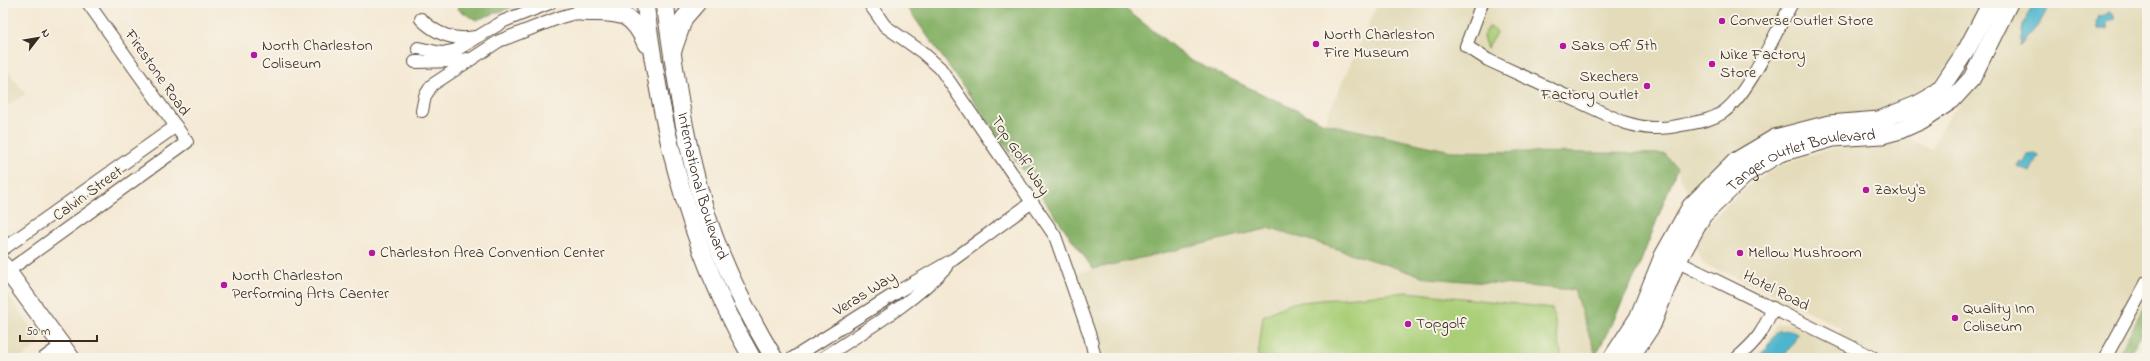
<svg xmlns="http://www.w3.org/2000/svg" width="2150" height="361" font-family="'Indie Flower',sans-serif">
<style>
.built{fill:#e3dbba}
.green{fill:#abcf79;stroke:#737c4c}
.forest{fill:#88b269;stroke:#626e44}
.water{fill:#4eb6cc;stroke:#447075}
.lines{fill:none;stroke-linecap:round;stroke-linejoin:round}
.street-casing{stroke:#574739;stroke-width:14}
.secondary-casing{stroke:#574739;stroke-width:19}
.street{stroke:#fff;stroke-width:12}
.secondary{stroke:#fff;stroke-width:17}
.poi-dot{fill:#b5179e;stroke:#f7f3e8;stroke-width:1.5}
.labels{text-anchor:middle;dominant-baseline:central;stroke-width:4;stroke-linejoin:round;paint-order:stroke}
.poi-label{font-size:16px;fill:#3b2a1e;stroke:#f7f3e8;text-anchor:start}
.street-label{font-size:16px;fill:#3b2a1e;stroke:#f7f3e8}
</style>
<rect width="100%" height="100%" fill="#f7f3e8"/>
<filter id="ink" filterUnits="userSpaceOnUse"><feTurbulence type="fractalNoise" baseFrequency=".025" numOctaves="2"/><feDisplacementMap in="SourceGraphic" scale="8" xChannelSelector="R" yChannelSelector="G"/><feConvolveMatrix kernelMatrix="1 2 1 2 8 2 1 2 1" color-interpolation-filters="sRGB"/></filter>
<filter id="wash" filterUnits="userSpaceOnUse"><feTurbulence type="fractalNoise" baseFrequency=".012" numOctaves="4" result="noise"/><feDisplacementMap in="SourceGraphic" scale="16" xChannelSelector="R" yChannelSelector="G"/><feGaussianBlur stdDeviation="0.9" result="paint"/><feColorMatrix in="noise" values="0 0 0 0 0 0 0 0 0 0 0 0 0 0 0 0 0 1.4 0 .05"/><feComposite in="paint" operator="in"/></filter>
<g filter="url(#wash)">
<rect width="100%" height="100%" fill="#f4e9d4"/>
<!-- built -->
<g class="built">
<polygon points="1378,3 1984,3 1953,61 1927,90 1880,112 1805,123 1687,192 1675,167 1665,154 1451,151 1324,123"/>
<polygon points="2023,3 2147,3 2147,303 2116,358 1750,358 1765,347 1776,325 1790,323 1833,345 1841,328 1765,289 1704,265 1695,246 1703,231 1724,207 1747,187 1779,166 1806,156 1827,150 1906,137 1931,150 1950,114 1963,102 1983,76"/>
<polygon points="3,64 25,94 3,109"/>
<polygon points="1271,228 1428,278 1574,290 1597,358 1095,358 1069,275"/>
<polygon points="3,289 38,336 39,342 37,346 21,358 3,358"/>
</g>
<!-- green -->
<g class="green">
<polygon points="1489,27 1496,30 1496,33 1487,49 1483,36"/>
<polygon points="1408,292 1552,308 1562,358 1258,358 1263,316 1290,303"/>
</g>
<!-- forest -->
<g class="forest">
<polygon points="456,3 524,3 476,20 459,10"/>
<polygon points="904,3 1118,3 1190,60 1324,123 1451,151 1665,154 1677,168 1636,274 1596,355 1574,290 1428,278 1271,228 1093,269"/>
<polygon points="2147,303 2147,325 2128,358 2116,358"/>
</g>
<!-- water -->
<g class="water">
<polygon points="2034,3 2051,3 2039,24 2020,46 2023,25"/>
<polygon points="2109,12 2114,15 2114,19 2107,22 2107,29 2097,29 2096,22 2098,16 2105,15"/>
<polygon points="2034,154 2038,156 2030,172 2018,166 2021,161 2024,163 2028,155"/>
<path d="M1789,330L1797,334C1794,344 1788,351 1780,358H1759L1778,331Z"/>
</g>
</g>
<g filter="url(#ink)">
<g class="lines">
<defs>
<g id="street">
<polyline points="869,3 885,26 922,52 940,68 1055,236 1090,336 1095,358"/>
<path d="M1482,3L1466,46L1488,60L1623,122C1645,129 1659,130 1682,125C1696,122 1710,121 1722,113C1748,96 1776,31 1792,3"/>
<path d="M421,19C437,35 454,41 476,37"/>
<polyline points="418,48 442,53 456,50 504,21 550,3"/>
<polyline points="415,62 457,61 467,59"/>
<polyline points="422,111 425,96 432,85 499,41 561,17 611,3"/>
<polyline points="3,249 176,126"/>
<polyline points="1670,258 1874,358"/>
<polyline points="8,271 187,142 88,3"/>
<polyline points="44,358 62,345"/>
<polyline points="793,358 904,288 954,259 1032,202"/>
<path d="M823,358C865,330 912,304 946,267"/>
<path d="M1737,358C1758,340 1762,333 1773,308"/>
<polyline points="2105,358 2147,282"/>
</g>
<g id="secondary">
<path d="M645,3C661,127 688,248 752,358"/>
<path id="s1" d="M665,3C676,82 689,175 719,249C734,287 753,323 774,358"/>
<path d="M580,12C616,14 630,7 646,44"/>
<polyline points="673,50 684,18 697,3"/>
<polyline points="3,265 71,358"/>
<polyline points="1612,358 1638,318 1663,256 1691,206 1736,161 1775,138 1829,124 1879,120 1916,105 1929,98 1941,88 1967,49 1991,3"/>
<path id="s2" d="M1630,358L1652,325L1675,266L1703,215L1747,173L1780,153L1833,138L1882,135L1900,130L1922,120L1952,100L1972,78L2009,3"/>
</g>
</defs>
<!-- street casing -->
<use href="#street" class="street-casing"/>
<!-- secondary casing -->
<use href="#secondary" class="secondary-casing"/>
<!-- street -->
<use href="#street" class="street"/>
<!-- secondary -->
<use href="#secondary" class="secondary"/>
</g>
</g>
<!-- markers -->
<g class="poi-dot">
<circle cx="1722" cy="21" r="4"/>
<circle cx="1316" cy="44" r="4"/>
<circle cx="1563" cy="46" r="4"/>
<circle cx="254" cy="55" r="4"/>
<circle cx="1712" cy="64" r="4"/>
<circle cx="1647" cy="86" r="4"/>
<circle cx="1866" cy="190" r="4"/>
<circle cx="372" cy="253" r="4"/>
<circle cx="1740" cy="253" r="4"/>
<circle cx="224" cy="285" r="4"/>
<circle cx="1955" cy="318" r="4"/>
<circle cx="1408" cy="324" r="4"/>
</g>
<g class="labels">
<!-- poi labels -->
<g class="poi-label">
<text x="1730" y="21">Converse Outlet Store</text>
<text x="1324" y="35">North Charleston<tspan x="1324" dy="18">Fire Museum</tspan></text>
<text x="262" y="46">North Charleston<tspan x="262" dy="18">Coliseum</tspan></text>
<text x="1571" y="46">Saks Off 5th</text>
<text x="1720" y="55">Nike Factory<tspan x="1720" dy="18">Store</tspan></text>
<text x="1639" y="77" text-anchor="end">Skechers<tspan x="1639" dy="18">Factory Outlet</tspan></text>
<text x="1874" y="190">Zaxby's</text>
<text x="380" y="253">Charleston Area Convention Center</text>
<text x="1748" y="253">Mellow Mushroom</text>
<text x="232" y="276">North Charleston<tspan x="232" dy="18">Performing Arts Caenter</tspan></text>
<text x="1963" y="309">Quality Inn<tspan x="1963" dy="18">Coliseum</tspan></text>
<text x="1416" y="324">Topgolf</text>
</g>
<!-- street labels -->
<g class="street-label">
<text transform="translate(157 73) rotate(55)">Firestone Road</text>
<text transform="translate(1020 156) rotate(56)">Top Golf Way</text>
<text stroke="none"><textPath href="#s2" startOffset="278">Tanger Outlet Boulevard</textPath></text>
<text stroke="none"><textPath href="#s1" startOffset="187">International Boulevard</textPath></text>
<text transform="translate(88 194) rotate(-36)">Calvin Street</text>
<text transform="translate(1776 291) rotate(27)">Hotel Road</text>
<text transform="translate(865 294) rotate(-32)">Veras Way</text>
</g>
</g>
<!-- margin -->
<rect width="2150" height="361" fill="none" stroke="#f7f3e8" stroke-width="16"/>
<!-- north arrow -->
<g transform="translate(38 38) rotate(59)" stroke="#f7f3e8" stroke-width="3" paint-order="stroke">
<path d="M0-3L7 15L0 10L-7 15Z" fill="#3b2a1e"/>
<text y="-6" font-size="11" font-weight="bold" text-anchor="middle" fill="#3b2a1e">N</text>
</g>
<!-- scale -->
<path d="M20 335v6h77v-6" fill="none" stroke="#3b2a1e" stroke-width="2"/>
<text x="26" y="335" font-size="12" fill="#3b2a1e" stroke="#f7f3e8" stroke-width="3" paint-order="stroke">50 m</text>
</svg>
